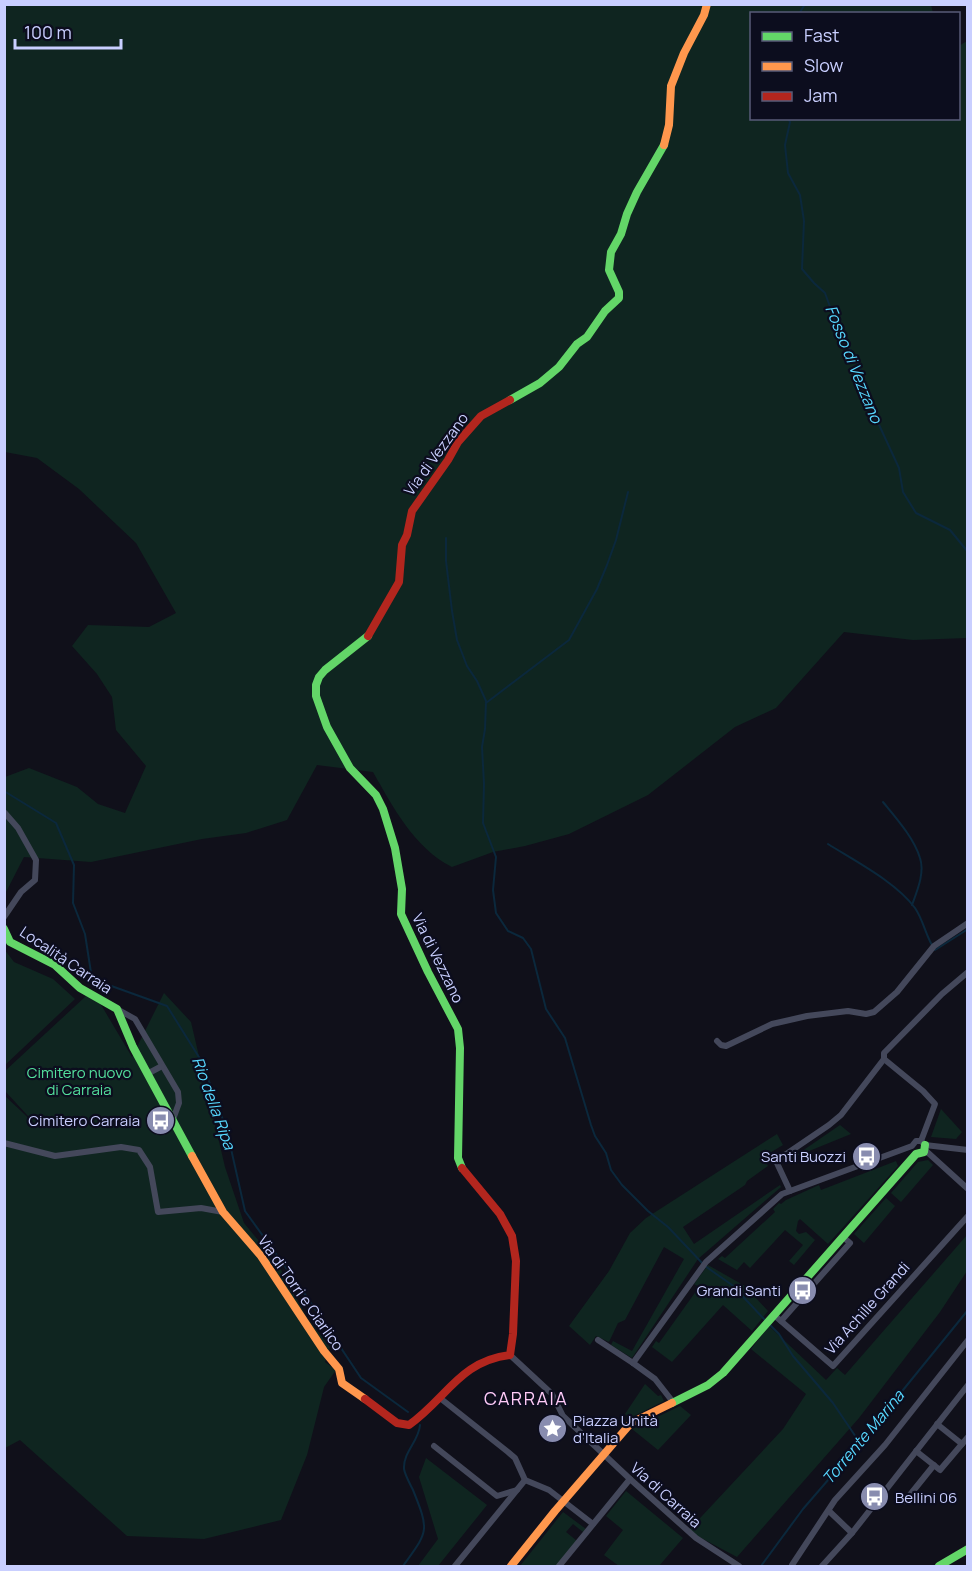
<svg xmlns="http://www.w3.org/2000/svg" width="972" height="1571" font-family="Manrope,sans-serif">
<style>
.green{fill:#0f2520}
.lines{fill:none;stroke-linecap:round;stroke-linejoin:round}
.stream{stroke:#0b283c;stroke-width:2}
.street{stroke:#44485b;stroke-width:6}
.fast{stroke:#63d668;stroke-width:8}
.slow{stroke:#ff974d;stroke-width:8}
.jam{stroke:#b3261e;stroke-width:8}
.labels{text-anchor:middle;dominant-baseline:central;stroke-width:4.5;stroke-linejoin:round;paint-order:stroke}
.street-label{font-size:15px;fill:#c9cfff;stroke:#0c0d1e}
.park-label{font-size:15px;fill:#54e09d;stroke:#0c0d1e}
.poi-label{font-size:15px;fill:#c9cfff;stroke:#0c0d1e;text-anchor:end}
.water-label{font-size:16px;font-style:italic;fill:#57d8ff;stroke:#0c0d1e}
.quarter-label{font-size:18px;letter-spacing:1.5px;fill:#ffcbf8;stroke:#0c0d1e}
</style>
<rect width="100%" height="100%" fill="#10101a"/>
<!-- green -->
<g class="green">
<path d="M5,5H931L933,13L752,14V118H958L959,46L967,41V638L913,640L844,632L776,708L735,727L648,795L569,834L525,846L493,852L452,867C414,848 393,807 373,772L317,765L287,820L246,833L202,839L91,862L24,857L5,894V777L29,768L77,787L98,804L125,813L146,766L116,730L112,697L97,674L72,646L88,625L149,627L176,613L136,543L79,489L37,458L5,452Z"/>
<polygon points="4,949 14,962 53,979 75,999 5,1065"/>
<polygon points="164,993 191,1022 225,1167 244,1223 278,1264 307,1318 330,1347 325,1362 336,1370 324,1387 307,1455 281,1520 204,1539 127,1536 20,1440 5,1448 4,1095 39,1128 5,1091 5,1071 86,996 100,1003 132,1057"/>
<polygon points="941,1109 962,1132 956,1139 931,1137"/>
<polygon points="840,1125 851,1134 792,1158"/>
<polygon points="777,1134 783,1145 763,1157 768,1166 747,1181 745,1185 683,1227 694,1244 780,1185 781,1187 698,1259 632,1358 611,1345 613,1341 632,1351 684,1259 664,1247 625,1320 618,1323 609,1342 596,1336 590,1345 569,1326 609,1271 630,1233 646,1218"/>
<polygon points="928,1160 933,1165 901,1202 891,1193 918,1162"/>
<polygon points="896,1161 898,1166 828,1244 800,1219 798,1221 796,1231 799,1234 806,1232 815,1240 794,1265 789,1261 803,1245 785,1230 750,1268 744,1262 737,1270 718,1259 722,1256 725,1258 775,1212 773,1209 779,1203 781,1204 786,1200 819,1185 821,1190"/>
<polygon points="886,1198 895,1206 864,1243 854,1234"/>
<polygon points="967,1235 967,1271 940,1312 859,1418 737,1557 688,1531 783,1429 806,1394 751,1349 769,1326 826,1380 837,1368 845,1375"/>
<polygon points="708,1265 745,1286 768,1311 752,1331 723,1305 672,1362 652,1347 656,1341 659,1343 699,1287 694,1284"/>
<polygon points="645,1384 658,1396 661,1395 664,1401 630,1418 625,1414"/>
<polygon points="680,1406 691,1415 658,1450 632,1429"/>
<polygon points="426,1458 487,1505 438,1566 418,1566 438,1539 419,1477"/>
<polygon points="626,1491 683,1538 659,1566 619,1566 604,1555 623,1530 606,1516"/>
<polygon points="563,1512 586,1529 583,1532 573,1524 566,1532 577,1541 557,1566 520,1566"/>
</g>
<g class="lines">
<!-- stream -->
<g class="stream">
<polyline points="799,14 805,4"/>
<polyline points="788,118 790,122 785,145 788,173 800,195 804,221 802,269 814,283 825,293 841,337 857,360 874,414 899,468 903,492 916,513 950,530 968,552"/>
<polyline points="446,538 446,561 452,611 457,640 467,666 477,681 486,701 485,729 482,747 484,784 483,823 496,857 493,890 496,913 508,931 523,938 531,949 546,1009 565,1038 591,1125 595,1136 606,1153 611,1170 622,1185 648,1211 668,1227 705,1266 732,1285 765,1320"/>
<polyline points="486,703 569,640 597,589 607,565 616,540 628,492"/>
<polyline points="4,791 56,823 74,865 73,903 85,934 92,979 167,1006 202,1062 227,1131 245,1211 307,1297 361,1378 408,1412"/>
<path d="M883,802C896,818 914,838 920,858C925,873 917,891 912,905"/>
<path d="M828,844C855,861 896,882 915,908C924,921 926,938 935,950L968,929"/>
<polyline points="769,1324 779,1334 793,1356 833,1403 860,1443"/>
<path d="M403,1566C428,1531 430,1532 413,1490C410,1484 405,1475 404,1469C403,1452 419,1441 420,1425"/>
<polyline points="761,1566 803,1509 860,1443 968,1310"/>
</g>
<!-- street -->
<g class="street">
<polyline points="4,812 18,828 36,860 35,880 21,892 4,917"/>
<polyline points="117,1009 135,1019 178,1092 179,1103 172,1122"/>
<polyline points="717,1041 721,1045 726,1046 772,1024 807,1016 848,1011 866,1014 874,1012 897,992 934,946 968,923"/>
<polyline points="884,1059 923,1091 935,1104 921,1141"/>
<polyline points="147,1074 162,1066"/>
<polyline points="4,1143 55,1156 121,1147 139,1150 150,1167 158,1212 201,1208 223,1212"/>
<polyline points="925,1150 968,1189"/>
<polyline points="790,1191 776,1161 829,1125 841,1115 884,1059 884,1053 942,994 968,972"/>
<polyline points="774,1315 833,1366 968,1216"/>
<polyline points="781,1321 850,1243 843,1237"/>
<polyline points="598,1340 633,1363"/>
<polyline points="510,1355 552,1394 563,1416 630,1479 696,1538 739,1566"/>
<polyline points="440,1398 508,1452 515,1458 525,1480 549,1490 593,1524"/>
<polyline points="673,1402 655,1379 633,1363 706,1262 782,1194 912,1146 916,1141 921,1141 925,1145 968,1150"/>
<polyline points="937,1424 962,1444 968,1437"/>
<polyline points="434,1446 497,1496 517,1490"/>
<polyline points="916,1451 940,1470 962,1444"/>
<polyline points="905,1501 934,1465"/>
<polyline points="829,1511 852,1533"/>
<polyline points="455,1566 525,1480"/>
<polyline points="559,1566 630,1479"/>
<polyline points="793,1566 792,1565 835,1500 885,1445 968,1340"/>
<polyline points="822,1566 852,1533 968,1385"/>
</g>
<!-- fast -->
<g class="fast">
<polyline points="510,400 540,383 559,367 577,344 587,337 605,311 619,298 619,292 609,270 611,252 621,234 627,214 637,192 664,145"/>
<polyline points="368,636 325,670 319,677 316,685 316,696 327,727 350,768 376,795 383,809 395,848 402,889 401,914 428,972 458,1029 460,1048 458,1158 462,1168"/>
<polyline points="4,929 10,942 55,965 80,988 117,1009 133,1047 192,1156"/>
<polyline points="672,1403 708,1385 723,1373 916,1154 924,1152 925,1145"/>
<polyline points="939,1566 968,1549"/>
</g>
<!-- slow -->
<g class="slow">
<polyline points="664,145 669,125 671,86 684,53 704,15 707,4"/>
<polyline points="192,1156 223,1212 261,1256 324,1351 339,1369 342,1383 365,1399"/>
<polyline points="511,1566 555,1511 631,1423 672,1403"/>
</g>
<!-- jam -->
<g class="jam">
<polyline points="368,636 399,582 402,545 407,535 412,511 448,460 458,442 481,416 510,400"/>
<path d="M365,1399L397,1423L409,1425C447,1398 460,1361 510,1355L513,1334L516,1261L512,1236L500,1214L462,1168"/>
</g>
</g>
<!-- icons -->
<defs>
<symbol id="bus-disc" viewBox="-11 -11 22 22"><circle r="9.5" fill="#888caf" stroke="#0c0d1e"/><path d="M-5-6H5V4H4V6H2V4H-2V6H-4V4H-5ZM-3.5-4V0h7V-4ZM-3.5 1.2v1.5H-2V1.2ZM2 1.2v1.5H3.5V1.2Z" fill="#fff"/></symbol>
<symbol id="sight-disc" viewBox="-11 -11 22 22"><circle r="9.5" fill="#888caf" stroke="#0c0d1e"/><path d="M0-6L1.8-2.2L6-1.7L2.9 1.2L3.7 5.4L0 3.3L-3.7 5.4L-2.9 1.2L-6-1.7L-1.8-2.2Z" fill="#fff"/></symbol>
</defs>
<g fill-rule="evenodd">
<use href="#bus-disc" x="144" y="1104" width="33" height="33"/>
<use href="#bus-disc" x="850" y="1140" width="33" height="33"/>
<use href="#bus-disc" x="786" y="1274" width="33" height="33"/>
<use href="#sight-disc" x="536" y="1412" width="33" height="33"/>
<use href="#bus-disc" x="858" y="1480" width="33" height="33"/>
</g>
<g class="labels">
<!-- street labels -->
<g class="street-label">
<text transform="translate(436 454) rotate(-54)">Via di Vezzano</text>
<text transform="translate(438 958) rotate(64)">Via di Vezzano</text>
<text transform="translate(66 960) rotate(34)">Località Carraia</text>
<text transform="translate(301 1293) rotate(55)">Via di Torri e Ciarlico</text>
<text transform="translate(867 1308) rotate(-48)">Via Achille Grandi</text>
<text transform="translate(666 1495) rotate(42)">Via di Carraia</text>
</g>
<!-- park labels -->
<g class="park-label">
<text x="79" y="1072">Cimitero nuovo<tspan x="79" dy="17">di Carraia</tspan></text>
</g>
<!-- poi labels -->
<g class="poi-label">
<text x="140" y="1120">Cimitero Carraia</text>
<text x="846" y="1156">Santi Buozzi</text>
<text x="781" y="1290">Grandi Santi</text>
<text x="573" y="1420" text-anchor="start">Piazza Unità<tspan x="573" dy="17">d'Italia</tspan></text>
<text x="895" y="1497" text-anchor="start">Bellini 06</text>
</g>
<!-- water labels -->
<g class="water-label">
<text transform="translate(854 364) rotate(68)">Fosso di Vezzano</text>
<text transform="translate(214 1103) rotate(70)">Rio della Ripa</text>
<text transform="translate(863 1437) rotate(-50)">Torrente Marina</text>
</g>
<!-- quarter labels -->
<g class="quarter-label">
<text x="526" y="1398">CARRAIA</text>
</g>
</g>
<!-- border -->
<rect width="972" height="1571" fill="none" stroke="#c9cfff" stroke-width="12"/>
<!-- legend -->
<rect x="750" y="12" width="210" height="108" fill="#0c0d1e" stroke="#585b78" stroke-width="1.5"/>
<rect x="762" y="32" width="30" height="9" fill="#63d668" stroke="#585b78" stroke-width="1.5"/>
<text x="804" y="42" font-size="18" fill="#c9cfff">Fast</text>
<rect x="762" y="62" width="30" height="9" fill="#ff974d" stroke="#585b78" stroke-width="1.5"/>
<text x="804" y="72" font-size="18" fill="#c9cfff">Slow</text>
<rect x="762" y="92" width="30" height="9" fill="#b3261e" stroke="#585b78" stroke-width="1.5"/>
<text x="804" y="102" font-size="18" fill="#c9cfff">Jam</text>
<!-- scale -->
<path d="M15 39v9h106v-9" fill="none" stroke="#c9cfff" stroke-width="3"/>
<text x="24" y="39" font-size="18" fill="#c9cfff" stroke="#0c0d1e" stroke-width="4.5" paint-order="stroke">100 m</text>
</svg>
